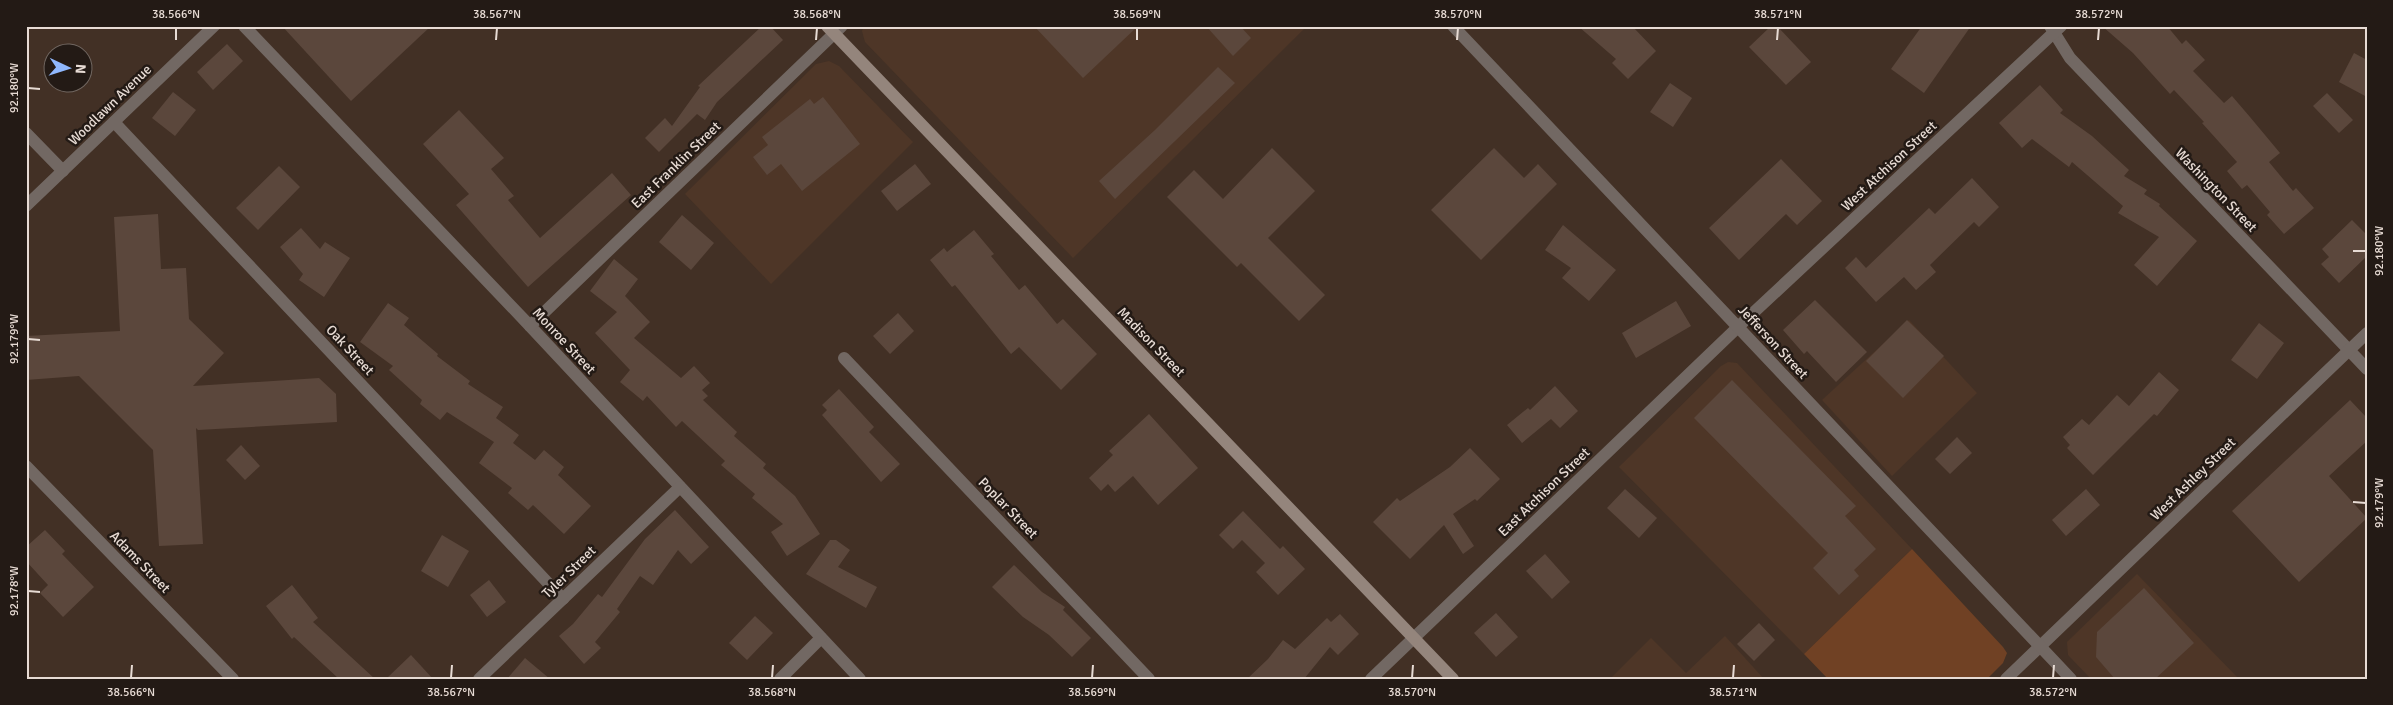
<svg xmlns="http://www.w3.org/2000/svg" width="2393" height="705" font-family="Signika,sans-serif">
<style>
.built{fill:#4e3627}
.green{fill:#704124}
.building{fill:#5b473c}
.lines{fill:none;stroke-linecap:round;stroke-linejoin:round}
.minor{stroke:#726863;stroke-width:12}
.tertiary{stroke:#726863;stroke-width:12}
.secondary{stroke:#94857c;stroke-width:12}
.ticks{fill:none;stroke:#e7dbd4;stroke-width:2}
.labels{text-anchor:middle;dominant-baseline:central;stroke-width:5;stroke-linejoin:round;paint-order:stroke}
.street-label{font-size:14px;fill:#e7dbd4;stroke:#231a15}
.neatline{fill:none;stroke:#e7dbd4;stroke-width:2}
.ticks-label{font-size:12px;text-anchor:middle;fill:#e7dbd4}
</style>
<rect width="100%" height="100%" fill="#423025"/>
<!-- built -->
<g class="built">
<polygon points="864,26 1307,26 1073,258 865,42 862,31"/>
<polygon points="829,61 839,66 913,142 771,284 685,194 816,64"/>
<polygon points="1909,320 1977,393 1892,476 1822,400"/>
<polygon points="1728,362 1737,363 1912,549 1804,654 1619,467 1721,366"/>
<polygon points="2137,574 2239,679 2091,679 2068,655 2067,642"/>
<polygon points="1725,636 1764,679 1610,679 1651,638 1686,673"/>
</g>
<!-- green -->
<polygon class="green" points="1912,549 2003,647 2007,653 2003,663 1987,679 1828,679 1804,654"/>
<!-- building -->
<g class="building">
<polygon points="282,26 431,26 351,101"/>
<polygon points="762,26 770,26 783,40 717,102 705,120 697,114 659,152 645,138 665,118 672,126 700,87 698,86"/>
<polygon points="1034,26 1138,26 1083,78"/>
<polygon points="1206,26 1240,26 1251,38 1233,56"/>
<polygon points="1578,26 1632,26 1656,51 1628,79 1612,63 1616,59"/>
<polygon points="1771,26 1777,26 1811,62 1786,85 1749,47"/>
<polygon points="1922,26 1971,26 1924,93 1891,69"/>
<polygon points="2102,26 2167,26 2182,44 2186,40 2205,60 2193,71 2224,103 2232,96 2250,117 2280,153 2269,162 2293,191 2296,188 2314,208 2284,234 2267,215 2270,212 2247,185 2242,189 2227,171 2237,162 2202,123 2204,122 2174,90 2170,94 2133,53"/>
<polygon points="227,44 243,61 213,90 197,72"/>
<polygon points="2354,53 2367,60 2367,97 2339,82"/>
<polygon points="1218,67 1235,83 1115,199 1099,181 1155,130"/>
<polygon points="1670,83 1692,98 1673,127 1650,112"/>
<polygon points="2040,85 2063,110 2060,113 2092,136 2129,170 2124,176 2147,190 2144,194 2160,204 2159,206 2197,241 2157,286 2134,265 2159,237 2118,213 2123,206 2072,162 2069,167 2032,139 2022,148 1999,123"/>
<polygon points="173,92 196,110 175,136 152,118"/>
<polygon points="2327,93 2353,120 2339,133 2313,106"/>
<polygon points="823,97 860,144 802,191 781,164 767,175 753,157 768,145 762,137 810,99 814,104"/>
<polygon points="459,110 504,158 491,169 514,196 508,200 540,238 612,173 631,195 528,287 456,205 469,194 423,144"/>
<polygon points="1272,148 1315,191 1268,238 1325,295 1299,321 1241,263 1237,267 1167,197 1194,170 1223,199"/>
<polygon points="1494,148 1524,178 1538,164 1557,184 1481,260 1431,210"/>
<polygon points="1781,159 1822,201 1797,225 1786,214 1739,260 1709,228"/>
<polygon points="915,164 931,184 897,211 881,191"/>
<polygon points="279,166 300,187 258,230 236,208"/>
<polygon points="1972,178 1999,207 1979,227 1974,222 1930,265 1936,272 1916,290 1904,277 1876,302 1845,268 1856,257 1866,268 1929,208 1935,214"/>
<polygon points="158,214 161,269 186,268 189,319 224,353 193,386 319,378 336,394 337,422 198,430 196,428 203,544 159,546 153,450 79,376 26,380 26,336 120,331 114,217"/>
<polygon points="682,215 714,243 691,270 659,242"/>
<polygon points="2352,220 2367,235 2367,256 2339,283 2321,264 2329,257 2322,249"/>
<polygon points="1563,225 1616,270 1589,301 1562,278 1571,268 1545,250"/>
<polygon points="301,228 320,249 325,242 350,258 324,297 299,280 303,274 280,247"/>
<polygon points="974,230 994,254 991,256 1019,290 1025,285 1057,324 1063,319 1097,354 1061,390 1019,347 1011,354 955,285 952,287 930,260 944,248 947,252"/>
<polygon points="614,259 638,279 625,296 650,322 634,338 681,378 694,366 710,383 702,390 708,396 703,400 737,432 734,436 766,464 763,468 795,496 820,534 787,556 771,532 783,524 752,498 755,494 721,465 725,461 682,421 676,427 647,396 643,401 620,382 630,370 595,333 617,312 590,291"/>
<polygon points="1815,300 1867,352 1836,382 1807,351 1804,354 1783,330"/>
<polygon points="1676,301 1691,326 1636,358 1622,333"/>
<polygon points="388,303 409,318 404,325 438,354 437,356 470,381 468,384 503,407 496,418 519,435 513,443 535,460 544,450 564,467 558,475 591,506 564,534 533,505 528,510 508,493 512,488 479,463 494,442 447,412 440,420 420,404 422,400 389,370 393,366 360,342"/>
<polygon points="898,313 914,331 890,354 873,336"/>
<polygon points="1907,320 1944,356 1903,398 1866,361"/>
<polygon points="2259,323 2284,343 2257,379 2231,360"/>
<polygon points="2159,372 2179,390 2157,416 2154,414 2093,475 2067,448 2070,445 2063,437 2082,419 2089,425 2117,395 2129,406"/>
<polygon points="1732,380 1856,506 1845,516 1876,549 1854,570 1859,576 1839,595 1813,568 1828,553 1694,418"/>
<polygon points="1555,386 1578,411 1560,428 1551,419 1522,443 1507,425 1528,408 1530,410"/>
<polygon points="839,389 874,427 869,432 900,464 881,482 822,415 827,410 822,405"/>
<polygon points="2350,400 2367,418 2367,441 2329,476 2367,518 2299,582 2232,511"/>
<polygon points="1149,414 1198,468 1158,505 1133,476 1115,492 1108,484 1101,491 1089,478 1113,455 1109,451"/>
<polygon points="1957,437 1972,453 1950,474 1935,459"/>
<polygon points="241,445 260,466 245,480 226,460"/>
<polygon points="1470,448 1500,479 1477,501 1475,499 1453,514 1474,546 1463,554 1444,525 1410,559 1373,522 1397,498 1400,501 1450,467"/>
<polygon points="1625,489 1657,518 1639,538 1607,508"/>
<polygon points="2086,489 2100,505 2066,536 2052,520"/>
<polygon points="675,510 709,547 691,564 678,550 653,585 640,576 617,609 620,612 595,642 601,648 584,664 559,636 573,624 598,594 602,597 645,539"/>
<polygon points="1243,511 1280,549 1283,546 1305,569 1278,595 1256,572 1265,563 1242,540 1233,549 1219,535"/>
<polygon points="45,530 65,551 62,554 94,587 63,617 40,593 48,585 26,561 26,547"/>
<polygon points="442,535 469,551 448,587 421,571"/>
<polygon points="830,540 836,540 850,550 838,567 877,587 866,608 806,574"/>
<polygon points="1545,554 1570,582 1552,599 1526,571"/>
<polygon points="1014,565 1042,592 1065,607 1063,610 1091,638 1072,657 1049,635 1023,617 992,587"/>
<polygon points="489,580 506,602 487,617 470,595"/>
<polygon points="292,585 318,618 313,622 375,679 339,679 294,637 292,639 266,606"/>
<polygon points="2144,588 2194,643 2155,679 2115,679 2096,657 2097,632"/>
<polygon points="1496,613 1518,637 1496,657 1474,633"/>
<polygon points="1340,614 1359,634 1338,655 1330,647 1304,679 1247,679 1268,659 1283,640 1295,649 1327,618 1331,622"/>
<polygon points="755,616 773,633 747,660 729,643"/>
<polygon points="1759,623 1775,640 1754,661 1737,644"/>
<polygon points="411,655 433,679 386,679"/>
<polygon points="525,658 550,679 507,679"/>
</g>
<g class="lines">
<!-- minor -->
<g class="minor">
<polyline points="244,26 530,326 860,679"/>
<polyline points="2050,26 2070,58 2367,369"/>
<polyline points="114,122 563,599"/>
<polyline points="26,133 63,171"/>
<polyline points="26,206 214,26"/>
<polyline points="530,326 842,26"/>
<polyline points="844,358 1149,679"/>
<polyline points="26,466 233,679"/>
<polyline points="479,679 680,487"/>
<polyline points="780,679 821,638"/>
<polyline points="1371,679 1738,327 2061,26"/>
<polyline points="2006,679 2367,333"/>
</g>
<!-- tertiary -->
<polyline class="tertiary" points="1453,26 2071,679"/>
<!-- secondary -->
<polyline class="secondary" points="827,26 1453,679"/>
</g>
<!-- ticks -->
<path class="ticks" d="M176,40V28M496,40L497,28M816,40L817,28M1137,40V28M1457,40L1458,28M1777,40L1778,28M2098,40L2099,28M28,88L40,89M2353,251H2366M28,339L40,340M2353,502L2366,503M28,591L40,592M131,678L132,665M451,678L452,665M772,678L773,665M1092,678L1093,665M1412,678L1413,665M1733,678L1734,665M2053,678L2054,665"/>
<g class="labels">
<!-- street labels -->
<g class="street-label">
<text transform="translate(110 105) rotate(-44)">Woodlawn Avenue</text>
<text transform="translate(676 165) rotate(-44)">East Franklin Street</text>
<text transform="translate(1889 166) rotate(-43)">West Atchison Street</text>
<text transform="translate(2216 190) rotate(46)">Washington Street</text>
<text transform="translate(564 341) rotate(47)">Monroe Street</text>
<text transform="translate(1151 342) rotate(46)">Madison Street</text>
<text transform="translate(1773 342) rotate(47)">Jefferson Street</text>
<text transform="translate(350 350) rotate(47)">Oak Street</text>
<text transform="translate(2193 479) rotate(-44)">West Ashley Street</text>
<text transform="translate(1544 492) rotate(-44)">East Atchison Street</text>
<text transform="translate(1008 508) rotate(46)">Poplar Street</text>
<text transform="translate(140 562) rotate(46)">Adams Street</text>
<text transform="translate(569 572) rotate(-44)">Tyler Street</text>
</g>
</g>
<!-- border -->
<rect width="2393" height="705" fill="none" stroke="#231a15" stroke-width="55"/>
<!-- north arrow -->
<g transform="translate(68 68) rotate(94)"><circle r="24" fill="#231a15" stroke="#716761"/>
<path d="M0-4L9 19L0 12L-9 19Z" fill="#90b8fd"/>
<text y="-8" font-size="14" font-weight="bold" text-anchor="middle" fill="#e7dbd4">N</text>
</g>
<rect x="28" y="28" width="2338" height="650" class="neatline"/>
<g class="ticks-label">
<text x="176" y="18">38.566°N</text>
<text x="497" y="18">38.567°N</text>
<text x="817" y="18">38.568°N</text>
<text x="1137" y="18">38.569°N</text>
<text x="1458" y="18">38.570°N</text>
<text x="1778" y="18">38.571°N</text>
<text x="2099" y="18">38.572°N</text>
<text transform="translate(14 88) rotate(-90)" y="4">92.180°W</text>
<text transform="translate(2379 251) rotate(-90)" y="4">92.180°W</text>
<text transform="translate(14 339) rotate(-90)" y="4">92.179°W</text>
<text transform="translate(2379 503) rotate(-90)" y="4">92.179°W</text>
<text transform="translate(14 591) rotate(-90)" y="4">92.178°W</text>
<text x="131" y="696">38.566°N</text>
<text x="451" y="696">38.567°N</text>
<text x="772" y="696">38.568°N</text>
<text x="1092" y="696">38.569°N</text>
<text x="1412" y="696">38.570°N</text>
<text x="1733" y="696">38.571°N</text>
<text x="2053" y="696">38.572°N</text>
</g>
</svg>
